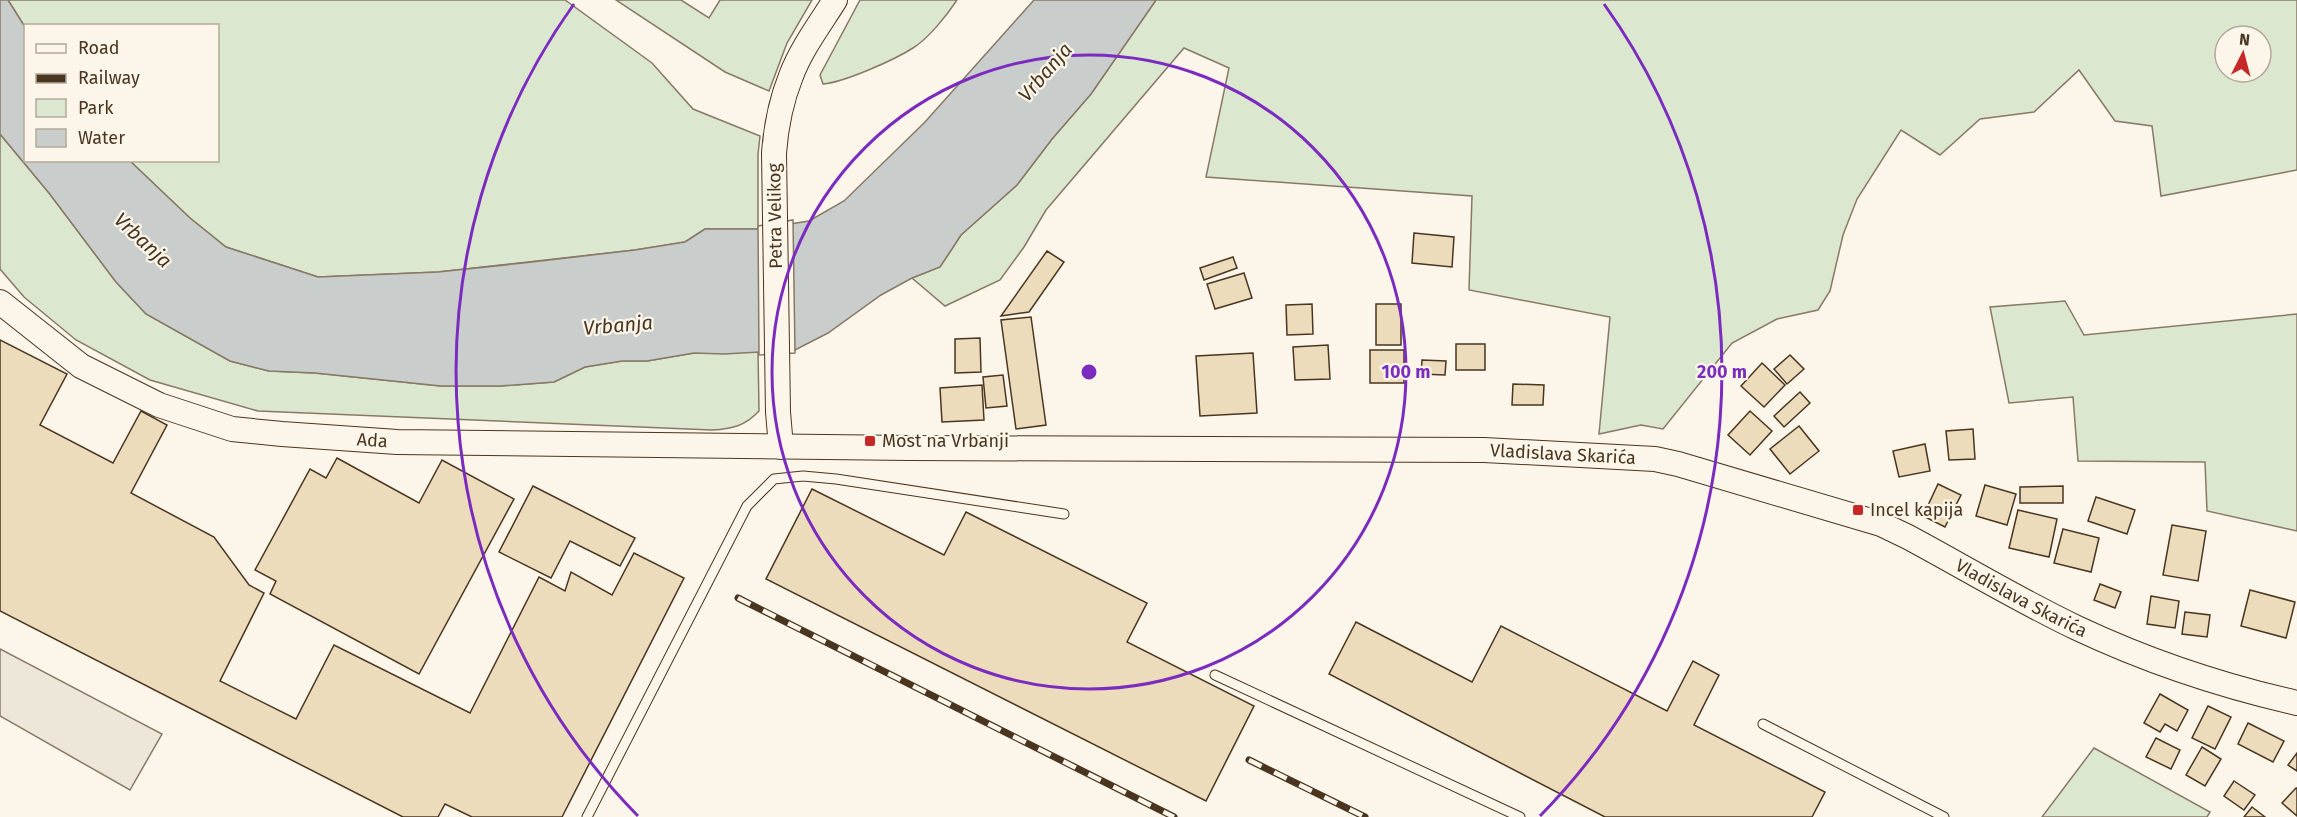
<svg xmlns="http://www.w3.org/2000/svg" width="2297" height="817" font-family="'Fira Sans',sans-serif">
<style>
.green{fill:#dce7d0;stroke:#887966;stroke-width:1.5;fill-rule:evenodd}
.parking{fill:#ede7d9;stroke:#887966;stroke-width:1.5}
.water{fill:#c9cecd;stroke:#887966;stroke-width:1.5}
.pier{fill:#fbf6e9;stroke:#887966;stroke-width:1.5}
.building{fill:#ecdcbc;stroke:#4a3520;stroke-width:1.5}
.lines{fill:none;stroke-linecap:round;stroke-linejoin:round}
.service-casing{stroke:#4a3520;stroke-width:11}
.tertiary-casing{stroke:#4a3520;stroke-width:26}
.service{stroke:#fbf6e9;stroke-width:9}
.tertiary{stroke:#fbf6e9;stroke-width:24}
.rail-casing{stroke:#4a3520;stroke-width:7}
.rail{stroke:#fbf6e9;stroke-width:4.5;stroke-dasharray:14;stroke-linecap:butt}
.ring{fill:none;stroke:#7b2cbf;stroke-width:3}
.poi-dot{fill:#c62828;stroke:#fbf6e9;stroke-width:2}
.labels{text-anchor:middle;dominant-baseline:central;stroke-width:4.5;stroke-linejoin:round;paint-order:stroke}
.street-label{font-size:18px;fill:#4a3520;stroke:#fbf6e9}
.poi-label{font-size:18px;fill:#4a3520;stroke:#fbf6e9;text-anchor:start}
.water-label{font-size:20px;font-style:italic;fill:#4a3520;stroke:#fbf6e9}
.centre{fill:#7b2cbf;stroke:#fbf6e9;stroke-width:3}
.ring-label{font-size:18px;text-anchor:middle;font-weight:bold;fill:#7b2cbf;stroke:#fbf6e9;stroke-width:4.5;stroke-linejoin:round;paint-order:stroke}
</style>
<rect width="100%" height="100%" fill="#fbf6e9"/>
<!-- green -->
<g class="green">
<polygon points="8,0 565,0 652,63 693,109 760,136 758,154 758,229 705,229 685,242 635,250 438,272 318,277 226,247 190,218 130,161 218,160 218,26 25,27"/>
<polygon points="616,0 681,0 709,18 720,0 812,0 787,43 769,91 725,72"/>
<path d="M860,0H957C947,15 929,38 913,48C894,60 845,82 823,84L820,75Z"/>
<path d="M1156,0H2297V170L2161,196L2152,126L2115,121L2079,70L2034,112L1980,119L1940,155L1901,130L1857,199L1843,235L1830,291L1818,310L1777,319L1732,343L1663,429L1641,425L1599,434L1610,317L1469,290L1472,196L1206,177L1229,68L1184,48L1046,210L1024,247L1000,280L945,306L912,278L940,267L961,235L1017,185L1052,139L1091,94ZM2225,36H2261V72H2225Z"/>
<path d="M0,134L49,193L116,282L146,314L230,361L269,371L315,373L441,386H500L554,382L585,367L622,361H647L694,353L758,352L759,411C745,426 732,429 712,430L258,411L150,380L76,340L24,297L0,269Z"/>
<polygon points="2065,301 2084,335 2297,314 2297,531 2207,511 2205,462 2078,461 2073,397 2009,403 1990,307"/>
<polygon points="2094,748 2210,812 2207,817 2042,817"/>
</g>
<!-- parking -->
<polygon class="parking" points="0,649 162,734 130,790 0,716"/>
<!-- water -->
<polygon class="water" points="0,0 8,0 25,27 26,160 130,161 190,218 226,247 318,277 438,272 523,263 635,250 685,242 705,229 758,229 809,221 844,201 925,122 1034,0 1156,0 1091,94 1052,139 1017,185 961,235 940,267 912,278 881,295 828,333 795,350 724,354 694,353 647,361 622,361 585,367 554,382 500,386 441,386 315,373 269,371 230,361 146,314 116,282 49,193 0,134"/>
<!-- pier -->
<polygon class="pier" points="793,220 795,353 759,355 758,226"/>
<!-- building -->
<g class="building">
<polygon points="1414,233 1454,237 1452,267 1412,263"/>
<polygon points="1047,251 1064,262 1029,312 1001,316"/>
<polygon points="1233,257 1237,268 1204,280 1200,268"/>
<polygon points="1244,273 1252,298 1215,309 1207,284"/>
<polygon points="1312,304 1313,334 1287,335 1286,305"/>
<rect x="1376" y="304" width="25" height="41"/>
<polygon points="1031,317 1046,425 1016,429 1001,320"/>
<polygon points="980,338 981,372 955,373 955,339"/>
<polygon points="0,340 67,374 40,425 113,463 141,411 167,425 131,493 214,537 249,585 264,593 220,681 296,719 334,645 470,713 539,577 565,591 571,572 612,595 634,553 684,578 562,817 472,817 445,804 438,817 403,817 0,611"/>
<rect x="1456" y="344" width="29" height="26"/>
<polygon points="1328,345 1330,379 1295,380 1293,347"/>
<rect x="1370" y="350" width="34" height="33"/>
<polygon points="1253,353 1257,413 1200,416 1196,356"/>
<polygon points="1790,355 1804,369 1787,384 1774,369"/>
<polygon points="1422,360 1446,361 1445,375 1421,374"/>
<polygon points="1762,363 1785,385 1764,407 1741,386"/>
<polygon points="1003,375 1007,406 986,408 983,377"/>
<polygon points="1513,384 1544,385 1543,405 1512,405"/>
<polygon points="982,385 984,420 942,422 940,388"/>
<polygon points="1800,392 1810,403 1784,427 1774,416"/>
<polygon points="1750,411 1772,431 1750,455 1728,435"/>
<polygon points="1799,426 1819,451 1790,474 1770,449"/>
<polygon points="1973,429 1975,459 1949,460 1946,431"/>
<polygon points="1925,444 1930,471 1899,477 1893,451"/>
<polygon points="337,458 419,503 442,460 514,499 419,674 270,594 276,581 255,570 310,469 326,478"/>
<polygon points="1938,484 1961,495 1945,527 1923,516"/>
<polygon points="1985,485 2016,494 2007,525 1976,516"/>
<polygon points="533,486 635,538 620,566 570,541 551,578 499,552"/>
<polygon points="2063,486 2063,503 2020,503 2020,487"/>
<polygon points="812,489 944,555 966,512 1147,603 1127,642 1254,706 1206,801 766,579"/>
<polygon points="2096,497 2135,510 2127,534 2088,521"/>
<polygon points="2018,510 2057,519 2049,557 2009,548"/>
<polygon points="2172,525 2206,531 2198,581 2163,575"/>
<polygon points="2063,529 2099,538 2091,572 2054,563"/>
<polygon points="2100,584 2121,592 2115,608 2094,600"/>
<polygon points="2250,590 2295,602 2286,638 2241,626"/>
<polygon points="2151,596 2179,601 2175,628 2147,624"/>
<polygon points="2185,612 2210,615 2207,637 2182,634"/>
<polygon points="1356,622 1472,682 1501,626 1667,711 1693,661 1719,675 1694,725 1825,792 1812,817 1605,817 1329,674"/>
<polygon points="2160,694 2188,710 2177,731 2165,724 2160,732 2144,723"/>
<polygon points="2208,706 2231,717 2215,749 2192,738"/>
<polygon points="2248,723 2284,741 2273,762 2238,744"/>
<polygon points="2156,738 2180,750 2171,769 2146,757"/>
<polygon points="2202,747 2221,759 2205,786 2186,775"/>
<polygon points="2297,753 2297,771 2288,765"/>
<polygon points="2234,781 2255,795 2244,810 2224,796"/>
<polygon points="2296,788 2297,788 2297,816 2282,803"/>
<polygon points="2252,807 2265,817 2244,817"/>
</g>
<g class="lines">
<defs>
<g id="service">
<polyline points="1215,675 1520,817"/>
<polyline points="1763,724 1944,817"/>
<polyline points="587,817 747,506 774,479 803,476 836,479 1064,514"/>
</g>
<g id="tertiary">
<path id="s1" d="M0,302L81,366L159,405L232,429L282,434L397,442L909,448L1484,450L1655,459L1678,464L1881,524L1908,537C1964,567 2020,601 2077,628C2147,661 2222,686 2297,703"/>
<path d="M781,447L778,412L774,153C776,126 781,101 791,76C801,49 820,24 835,0"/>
</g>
</defs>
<!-- service casing -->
<use href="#service" class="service-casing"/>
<!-- tertiary casing -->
<use href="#tertiary" class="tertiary-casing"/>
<!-- service -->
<use href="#service" class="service"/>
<!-- tertiary -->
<use href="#tertiary" class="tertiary"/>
<defs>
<g id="rail">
<polyline points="738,598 1174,817"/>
<polyline points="1249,760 1365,817"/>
</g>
</defs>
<!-- rail casing -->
<use href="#rail" class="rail-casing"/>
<!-- rail -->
<use href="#rail" class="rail"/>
</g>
<!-- distance rings -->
<g class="ring">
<circle cx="1089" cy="372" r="317"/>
<path d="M638 816A633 633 0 0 1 574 4M1604 4A633 633 0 0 1 1540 816"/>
</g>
<!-- markers -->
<g class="poi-dot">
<rect x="864" y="435" width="12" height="12" rx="3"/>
<rect x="1852" y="504" width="12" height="12" rx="3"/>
</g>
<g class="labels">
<!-- street labels -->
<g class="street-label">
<text transform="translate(775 216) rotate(-91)">Petra Velikog</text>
<text stroke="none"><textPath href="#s1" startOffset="408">Ada</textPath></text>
<text stroke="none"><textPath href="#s1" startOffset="1599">Vladislava Skarića</textPath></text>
<text stroke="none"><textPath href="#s1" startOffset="2085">Vladislava Skarića</textPath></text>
</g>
<!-- poi labels -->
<g class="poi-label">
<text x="882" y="441">Most na Vrbanji</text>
<text x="1870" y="510">Incel kapija</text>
</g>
<!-- water labels -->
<g class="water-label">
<text transform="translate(1045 72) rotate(-49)">Vrbanja</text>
<text transform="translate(143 240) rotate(43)">Vrbanja</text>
<text transform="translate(618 325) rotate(-5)">Vrbanja</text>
</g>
</g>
<circle cx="1089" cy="372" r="9" class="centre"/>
<g class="ring-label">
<text x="1406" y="378">100 m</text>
<text x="1722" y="378">200 m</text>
</g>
<!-- legend -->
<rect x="24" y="24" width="195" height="138" fill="#fbf6e9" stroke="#b4a999" stroke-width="1.5"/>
<rect x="36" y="44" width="30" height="9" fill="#fbf6e9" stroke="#b4a999" stroke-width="1.5"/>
<text x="78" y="54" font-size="18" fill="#4a3520">Road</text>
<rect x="36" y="74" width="30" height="9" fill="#4a3520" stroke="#b4a999" stroke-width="1.5"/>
<text x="78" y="84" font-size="18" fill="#4a3520">Railway</text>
<rect x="36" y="99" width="30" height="18" fill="#dce7d0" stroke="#b4a999" stroke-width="1.5"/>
<text x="78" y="114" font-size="18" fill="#4a3520">Park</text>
<rect x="36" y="129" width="30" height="18" fill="#c9cecd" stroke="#b4a999" stroke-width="1.5"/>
<text x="78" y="144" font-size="18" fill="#4a3520">Water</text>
<!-- north arrow -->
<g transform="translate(2243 54) rotate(6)"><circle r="28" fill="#fbf6e9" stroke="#b4a999" stroke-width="1.5"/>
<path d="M0-4.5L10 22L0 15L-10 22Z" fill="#c62828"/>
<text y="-9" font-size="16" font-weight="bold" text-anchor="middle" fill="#4a3520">N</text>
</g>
</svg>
